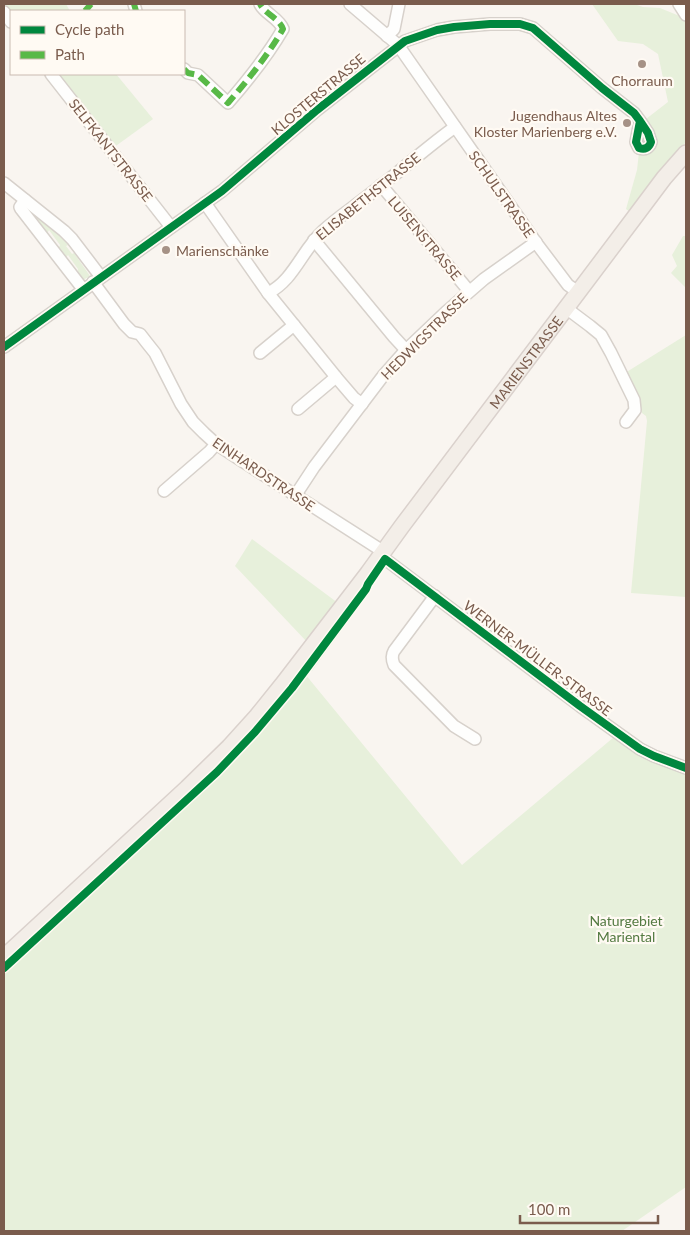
<svg xmlns="http://www.w3.org/2000/svg" width="690" height="1235" font-family="Lato,sans-serif">
<style>
.green{fill:#e7f0db}
.lines{fill:none;stroke-linecap:round;stroke-linejoin:round}
.minor-casing{stroke:#d7d1cb;stroke-width:14}
.major-casing{stroke:#dad1cc;stroke-width:18}
.minor{stroke:#fefefd;stroke-width:11}
.major{stroke:#f3eee8;stroke-width:15}
.quiet{stroke:#58b947;stroke-width:6;stroke-dasharray:12 6;stroke-linecap:butt}
.cycleway-casing{stroke:#fffaf3;stroke-width:11}
.cycleway{stroke:#00873e;stroke-width:8}
.poi-dot{fill:#a69286;stroke:#fffaf3;stroke-width:2}
.labels{text-anchor:middle;dominant-baseline:central;stroke-width:4.5;stroke-linejoin:round;paint-order:stroke}
.poi-label{font-size:14px;fill:#7a5c4d;stroke:#fffaf3}
.street-label{font-size:14px;fill:#7a5c4d;stroke:#fffaf3}
.park-label{font-size:14px;fill:#537a41;stroke:#fffaf3}
</style>
<rect width="100%" height="100%" fill="#f9f5f0"/>
<!-- green -->
<g class="green">
<polygon points="4,4 66,4 70,11 11,11 11,14"/>
<polygon points="592,4 634,4 643,7 660,8 682,17 686,23 686,142 645,190 630,212 626,209 637,170 639,152 647,151 646,119 668,102 658,54 643,44 618,41"/>
<polygon points="55,74 116,74 153,119 113,148"/>
<path d="M32,214C45,223 57,232 68,245L66,246L72,254L74,253L90,276L83,280L77,277L78,269L68,255L64,260L57,252L60,245L49,230L45,237Z"/>
<polygon points="683,236 686,236 686,288 671,273 677,266 672,255"/>
<polygon points="686,335 686,597 631,593 647,421 646,416 642,413 625,373"/>
<polygon points="252,539 338,603 308,643 235,566"/>
<polygon points="369,586 370,592 312,671 305,674 462,865 614,737 686,771 686,1187 622,1231 4,1231 4,969 154,831 255,732 305,674"/>
</g>
<g class="lines">
<defs>
<g id="minor">
<polyline points="134,4 136,11"/>
<polyline points="350,4 398,45 537,244 568,285 578,292"/>
<polyline points="679,4 686,15"/>
<polyline points="4,12 11,22"/>
<polyline points="387,36 394,29 399,4"/>
<path d="M184,69L188,73L198,75L228,103C248,80 268,55 283,29C279,18 265,14 260,4"/>
<polyline points="51,74 171,227"/>
<polyline points="4,183 64,231 72,239 101,277"/>
<polyline points="381,185 469,291"/>
<polyline points="25,200 20,207 21,209 83,289"/>
<polyline points="205,203 268,293 336,377 354,398 362,404"/>
<polyline points="314,240 394,337 406,350"/>
<polyline points="93,282 124,324 132,332 140,334 147,343 155,353 181,404 193,422 204,433 216,444 242,461 384,552"/>
<path d="M268,293C294,280 302,250 323,231C339,216 357,205 374,191C402,170 427,147 455,127"/>
<polyline points="566,308 590,326 601,335 611,353 634,400 635,410 626,422"/>
<path d="M4,347L222,191L317,110L405,41L437,30L454,27L490,24H520L533,28L602,88L634,113L640,121L636,142L639,148C645,150 649,148 651,142L648,133L640,121"/>
<polyline points="260,353 294,325"/>
<polyline points="298,409 336,377"/>
<polyline points="164,491 209,452 216,444"/>
<polyline points="295,496 314,467 383,376 406,350 446,312 484,279 536,242"/>
<polyline points="381,556 580,706 640,749 654,756 686,768"/>
<path d="M435,596L394,651C391,656 392,660 394,665L454,726L475,739"/>
</g>
<g id="major">
<path id="s1" d="M4,957L187,788L229,747L257,716L282,685L368,573L402,526L634,218L664,178L686,153"/>
</g>
</defs>
<!-- minor casing -->
<use href="#minor" class="minor-casing"/>
<!-- major casing -->
<use href="#major" class="major-casing"/>
<!-- minor -->
<use href="#minor" class="minor"/>
<!-- major -->
<use href="#major" class="major"/>
<!-- quiet -->
<g class="quiet">
<polyline points="134,4 136,11"/>
<polyline points="85,11 91,4"/>
<path d="M184,69L188,73L198,75L228,103C248,80 268,55 283,29C279,18 265,14 260,4"/>
</g>
<defs>
<g id="cycleway">
<path d="M4,347L222,191L317,110L405,41L437,30L454,27L490,24H520L533,28L602,88L634,113L640,121L636,142L639,148C645,150 649,148 651,142L648,133L640,121"/>
<polyline points="4,968 217,772 255,732 292,688 366,589 368,584 385,559 580,706 640,749 654,756 686,768"/>
</g>
</defs>
<!-- cycleway casing -->
<use href="#cycleway" class="cycleway-casing"/>
<!-- cycleway -->
<use href="#cycleway" class="cycleway"/>
</g>
<!-- markers -->
<g class="poi-dot">
<circle cx="642" cy="64" r="5"/>
<circle cx="627" cy="123" r="5"/>
<circle cx="166" cy="250" r="5"/>
</g>
<g class="labels">
<!-- poi labels -->
<g class="poi-label">
<text x="642" y="80">Chorraum</text>
<text x="617" y="115" text-anchor="end">Jugendhaus Altes<tspan x="617" dy="16">Kloster Marienberg e.V.</tspan></text>
<text x="176" y="250" text-anchor="start">Marienschänke</text>
</g>
<!-- street labels -->
<g class="street-label">
<text transform="translate(318 94) rotate(-40)">KLOSTERSTRASSE</text>
<text transform="translate(111 150) rotate(52)">SELFKANTSTRASSE</text>
<text transform="translate(502 194) rotate(55)">SCHULSTRASSE</text>
<text transform="translate(368 196) rotate(-39)">ELISABETHSTRASSE</text>
<text transform="translate(425 238) rotate(50)">LUISENSTRASSE</text>
<text transform="translate(424 336) rotate(-45)">HEDWIGSTRASSE</text>
<text stroke="none"><textPath href="#s1" startOffset="794">MARIENSTRASSE</textPath></text>
<text transform="translate(264 474) rotate(34)">EINHARDSTRASSE</text>
<text transform="translate(538 658) rotate(37)">WERNER-MÜLLER-STRASSE</text>
</g>
<!-- park labels -->
<g class="park-label">
<text x="626" y="920">Naturgebiet<tspan x="626" dy="16">Mariental</tspan></text>
</g>
</g>
<!-- border -->
<rect width="690" height="1235" fill="none" stroke="#7a5c4d" stroke-width="10"/>
<!-- legend -->
<rect x="10" y="10" width="175" height="65" fill="#fffaf3" stroke="#cabbb1"/>
<rect x="20" y="26" width="25" height="8" fill="#00873e" stroke="#cabbb1"/>
<text x="55" y="35" font-size="15" fill="#7a5c4d">Cycle path</text>
<rect x="20" y="51" width="25" height="8" fill="#58b947" stroke="#cabbb1"/>
<text x="55" y="60" font-size="15" fill="#7a5c4d">Path</text>
<!-- scale -->
<path d="M520 1215v8h138v-8" fill="none" stroke="#7a5c4d" stroke-width="2.5"/>
<text x="528" y="1215" font-size="15" fill="#7a5c4d" stroke="#fffaf3" stroke-width="4" paint-order="stroke">100 m</text>
</svg>
